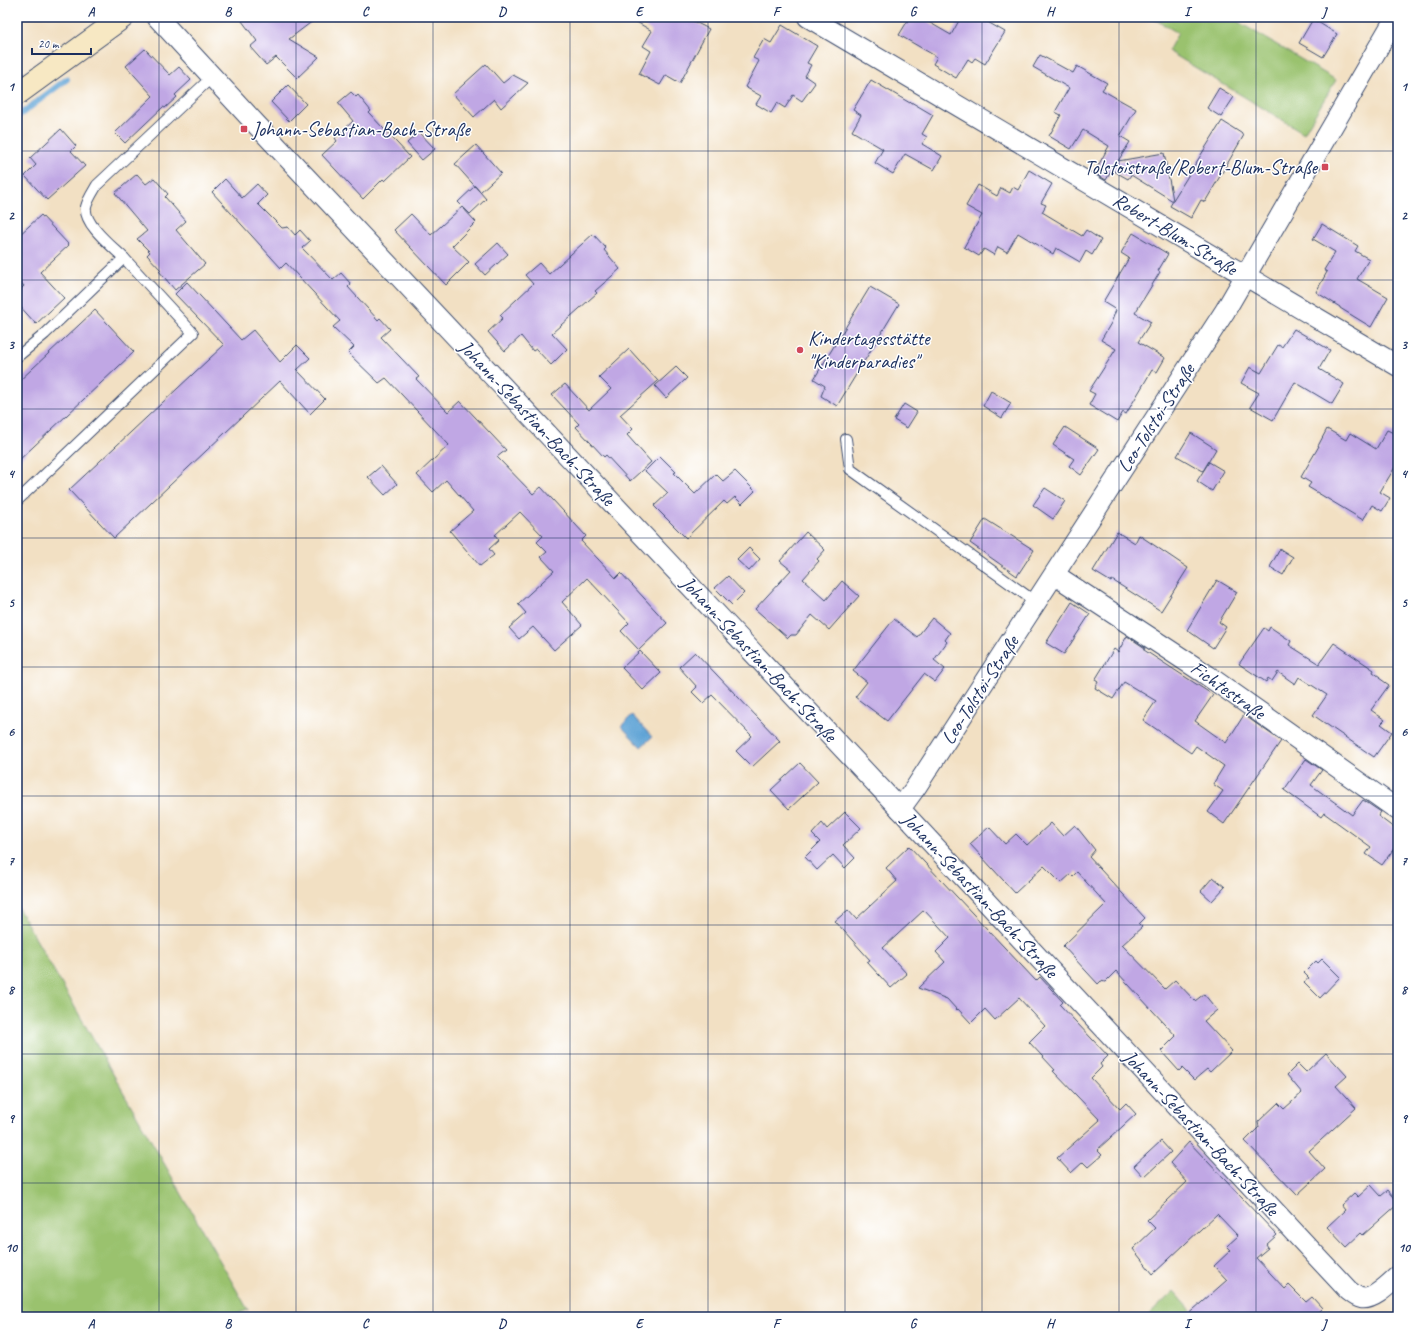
<svg xmlns="http://www.w3.org/2000/svg" width="1415" height="1334" font-family="Caveat,sans-serif">
<style>
.green{fill:#9ac26e;stroke:#5a7866}
.water{fill:#61a4d6;stroke:#3e6a9a}
.lines{fill:none;stroke-linecap:round;stroke-linejoin:round}
.stream{stroke:#61a4d6;stroke-width:6}
.building{fill:#c0a7e4}
.lane-casing{stroke:#3b4a6d;stroke-width:12}
.street-casing{stroke:#3b4a6d;stroke-width:22}
.secondary-casing{stroke:#3b4a6d;stroke-width:24}
.lane{stroke:#fff;stroke-width:10}
.street{stroke:#fff;stroke-width:20}
.secondary{stroke:#f7e8c3;stroke-width:22}
.grid{fill:none;stroke:#1b2f5e;stroke-width:1;stroke-opacity:0.55}
.poi-dot{fill:#d1495b;stroke:#fff;stroke-width:1.5}
.labels{text-anchor:middle;dominant-baseline:central;stroke-width:3;stroke-linejoin:round;paint-order:stroke}
.poi-label{font-size:20px;fill:#1b2f5e;stroke:#fff;text-anchor:start}
.street-label{font-size:20px;fill:#1b2f5e;stroke:#fff}
.neatline{fill:none;stroke:#1b2f5e;stroke-width:1.5}
.grid-label{font-size:13px;text-anchor:middle;font-weight:bold;fill:#1b2f5e}
</style>
<rect width="100%" height="100%" fill="#fff"/>
<filter id="ink" filterUnits="userSpaceOnUse"><feTurbulence type="fractalNoise" baseFrequency=".025" numOctaves="2"/><feDisplacementMap in="SourceGraphic" scale="8" xChannelSelector="R" yChannelSelector="G"/><feConvolveMatrix kernelMatrix="1 2 1 2 8 2 1 2 1" color-interpolation-filters="sRGB"/></filter>
<filter id="wash" filterUnits="userSpaceOnUse"><feTurbulence type="fractalNoise" baseFrequency=".012" numOctaves="4" result="noise"/><feDisplacementMap in="SourceGraphic" scale="16" xChannelSelector="R" yChannelSelector="G"/><feGaussianBlur stdDeviation="0.9" result="paint"/><feColorMatrix in="noise" values="0 0 0 0 0 0 0 0 0 0 0 0 0 0 0 0 0 1.4 0 .05"/><feComposite in="paint" operator="in"/></filter>
<g filter="url(#wash)">
<rect width="100%" height="100%" fill="#f2e0c3"/>
<!-- green -->
<g class="green">
<polygon points="1151,17 1230,17 1336,80 1304,133 1168,51 1178,33"/>
<polygon points="17,906 248,1310 229,1317 17,1317"/>
<polygon points="1174,1291 1197,1317 1147,1317"/>
</g>
<!-- water -->
<polygon class="water" points="632,715 652,737 641,747 621,726"/>
<g class="lines">
<!-- stream -->
<polyline class="stream" points="17,117 67,79"/>
</g>
<g id="blocks">
<!-- building -->
<g class="building">
<polygon points="239,17 318,17 289,39 319,57 297,78 276,57 266,65 250,47 257,41"/>
<polygon points="628,17 685,17 709,29 680,83 666,75 660,85 639,74 651,51 643,46 652,31"/>
<polygon points="910,17 920,17 951,35 961,17 979,17 1005,32 985,64 975,58 972,62 968,59 956,78 933,64 937,57 899,35"/>
<polygon points="1313,19 1337,34 1323,57 1299,43"/>
<polygon points="782,25 817,46 807,63 811,65 805,76 815,83 802,101 793,95 785,108 777,103 771,113 756,104 761,96 745,87 759,61 753,58 764,39 771,43"/>
<polygon points="145,49 170,75 179,67 191,80 175,95 177,97 165,108 163,107 125,143 115,133 153,96 126,66"/>
<polygon points="1040,55 1073,73 1077,66 1107,83 1102,90 1136,109 1120,136 1130,142 1118,161 1164,153 1173,200 1222,121 1244,135 1205,202 1201,200 1191,218 1170,206 1173,201 1131,175 1128,179 1112,170 1106,180 1094,173 1109,146 1083,130 1071,149 1049,136 1061,115 1055,112 1069,88 1033,67"/>
<polygon points="486,64 503,83 513,75 528,83 501,108 494,99 474,117 453,94"/>
<polygon points="871,80 910,103 911,102 933,115 922,134 927,137 922,144 942,156 934,170 905,154 893,174 875,163 883,149 852,131 861,115 853,110"/>
<polygon points="288,85 306,104 289,121 271,102"/>
<polygon points="1219,88 1234,97 1221,117 1207,108"/>
<polygon points="351,92 356,97 358,95 371,111 369,113 410,157 385,181 383,179 363,199 322,155 337,141 335,138 353,121 338,103"/>
<polygon points="61,129 76,146 71,151 85,166 47,200 25,176 36,165 30,158"/>
<polygon points="419,132 435,149 422,160 407,143"/>
<polygon points="476,145 501,173 480,192 486,199 470,214 458,202 475,186 480,192 455,164"/>
<polygon points="1029,170 1052,184 1041,203 1046,205 1042,212 1082,236 1086,230 1101,240 1092,255 1086,251 1080,262 1056,248 1053,254 1018,233 1007,252 998,247 994,255 984,249 979,256 964,247 982,215 966,206 978,185 997,196 1001,188 1010,193 1013,187 1018,190"/>
<polygon points="137,174 146,184 154,178 168,194 165,197 186,221 176,230 205,264 175,290 159,271 161,270 147,255 150,252 137,239 147,231 115,193"/>
<polygon points="225,179 242,198 257,184 267,195 258,204 282,228 288,227 295,235 300,230 310,241 302,248 333,280 341,273 351,284 348,287 378,320 380,318 390,329 381,337 419,377 416,379 448,412 460,401 506,450 497,457 533,494 541,487 586,536 581,541 616,578 621,573 667,623 639,650 621,631 629,623 587,578 562,602 582,625 554,650 533,627 519,639 509,628 526,613 518,604 554,571 541,557 547,552 537,542 543,536 520,512 495,535 499,540 489,549 494,555 480,566 450,531 473,511 446,480 433,492 417,475 449,445 386,378 379,383 348,353 354,347 333,327 340,321 286,263 281,268 212,192"/>
<polygon points="462,207 476,222 452,246 469,262 446,285 394,230 411,214 431,235"/>
<polygon points="41,215 69,245 40,272 64,298 36,324 17,303 17,293 24,286 17,278 17,237"/>
<polygon points="1322,224 1358,246 1355,251 1369,259 1357,279 1388,297 1371,327 1340,308 1340,307 1316,292 1327,272 1324,270 1335,252 1313,239"/>
<polygon points="1133,233 1168,254 1158,271 1160,272 1135,313 1151,322 1138,342 1165,358 1157,372 1152,370 1126,414 1123,412 1117,422 1089,405 1095,394 1089,391 1116,349 1101,340 1111,323 1116,310 1103,302 1129,258 1121,253"/>
<polygon points="593,234 606,248 604,250 620,269 595,291 597,293 552,333 567,349 551,365 536,349 533,351 521,336 505,351 488,332 503,318 500,315 533,284 525,275 539,263 549,274"/>
<polygon points="498,243 508,254 485,275 475,264"/>
<polygon points="187,282 241,340 253,330 280,362 297,345 310,358 297,370 325,399 310,414 280,381 114,538 69,490 224,345 175,294"/>
<polygon points="870,287 899,304 837,406 821,396 825,386 814,379"/>
<polygon points="95,310 134,352 17,462 17,383"/>
<polygon points="1294,329 1330,350 1319,369 1344,384 1332,404 1295,382 1273,420 1250,407 1259,393 1241,383 1250,367 1261,373 1278,345 1282,347"/>
<polygon points="629,349 658,381 620,415 633,429 627,435 651,462 630,481 606,455 604,457 576,427 579,424 552,395 565,384 589,410 611,389 599,377"/>
<polygon points="676,367 687,378 666,398 655,386"/>
<polygon points="991,391 1011,403 1002,418 983,406"/>
<polygon points="904,404 917,412 907,428 894,420"/>
<polygon points="1065,427 1099,449 1081,475 1069,466 1074,459 1053,445"/>
<polygon points="1327,429 1346,440 1350,433 1376,449 1387,430 1398,435 1398,462 1380,492 1390,498 1382,511 1372,505 1363,520 1308,487 1311,483 1301,477 1319,446 1318,446"/>
<polygon points="1191,433 1216,449 1203,471 1177,456"/>
<polygon points="660,456 676,472 674,473 695,494 716,474 723,481 735,471 755,491 742,504 735,497 727,504 724,501 686,538 654,506 668,493 645,471"/>
<polygon points="1209,462 1224,471 1212,491 1197,481"/>
<polygon points="381,466 397,484 385,495 368,477"/>
<polygon points="1045,488 1065,501 1053,519 1033,505"/>
<polygon points="985,519 1034,550 1017,576 970,543"/>
<polygon points="806,532 825,550 817,559 819,561 803,579 826,600 842,581 859,596 829,630 812,615 796,635 791,635 788,638 755,609 791,570 780,561"/>
<polygon points="1117,532 1135,543 1139,535 1188,568 1161,611 1112,580 1111,582 1093,571"/>
<polygon points="749,548 760,559 749,571 737,560"/>
<polygon points="1280,549 1293,557 1283,575 1270,567"/>
<polygon points="728,576 744,593 732,605 715,588"/>
<polygon points="1217,580 1237,592 1219,622 1226,627 1213,648 1187,630"/>
<polygon points="1072,602 1090,614 1064,654 1046,643"/>
<polygon points="932,618 950,633 945,640 947,642 934,660 945,669 935,682 924,674 887,721 855,697 867,682 853,671 894,619 917,637"/>
<polygon points="1270,627 1291,641 1289,645 1319,664 1334,643 1374,670 1373,672 1380,677 1379,678 1389,685 1371,710 1385,720 1381,724 1392,732 1374,757 1313,715 1327,695 1299,677 1295,684 1278,672 1272,681 1268,678 1266,682 1239,664 1264,628 1268,631"/>
<polygon points="1127,636 1145,648 1144,650 1213,695 1195,721 1226,743 1244,715 1281,741 1224,824 1208,812 1223,791 1213,784 1224,766 1196,746 1191,753 1143,720 1156,701 1124,682 1113,699 1095,688 1098,682 1095,680 1114,649 1118,652"/>
<polygon points="640,651 661,673 643,690 622,668"/>
<polygon points="695,652 780,741 752,767 736,751 752,736 712,695 703,703 692,692 697,687 679,667"/>
<polygon points="1306,759 1322,770 1311,785 1352,815 1363,800 1381,812 1378,816 1398,831 1398,843 1382,865 1366,854 1371,847 1324,813 1321,817 1284,790"/>
<polygon points="800,763 818,782 789,809 771,790"/>
<polygon points="845,812 861,828 843,845 855,858 845,868 833,855 817,870 805,857 820,842 812,834 822,823 827,829"/>
<polygon points="1051,823 1063,836 1075,825 1095,850 1089,857 1145,918 1139,924 1142,927 1122,945 1165,989 1175,980 1195,1001 1204,994 1217,1010 1204,1021 1232,1051 1210,1072 1207,1069 1194,1080 1182,1068 1179,1071 1161,1051 1176,1036 1116,971 1105,982 1101,981 1098,984 1063,946 1106,904 1077,872 1073,876 1071,874 1061,883 1044,866 1015,893 970,844 989,827 1005,844 1016,834 1027,845"/>
<polygon points="909,846 1036,981 1040,977 1063,1002 1060,1005 1108,1056 1100,1064 1102,1067 1091,1078 1120,1109 1126,1103 1136,1114 1097,1150 1102,1155 1088,1167 1083,1162 1071,1173 1057,1158 1100,1120 1053,1071 1055,1070 1029,1042 1045,1026 1019,998 995,1020 985,1009 971,1023 958,1009 957,1010 947,999 918,988 945,962 936,952 950,938 924,910 883,948 907,974 891,988 867,962 870,960 835,921 848,910 856,919 897,881 886,868"/>
<polygon points="1213,877 1225,887 1212,901 1201,891"/>
<polygon points="1322,959 1340,977 1320,998 1304,982 1309,978 1304,973 1316,961 1318,963"/>
<polygon points="1326,1053 1347,1076 1336,1086 1356,1108 1309,1151 1325,1169 1297,1195 1245,1141 1259,1127 1258,1122 1278,1103 1284,1109 1302,1093 1287,1075 1298,1064 1306,1072"/>
<polygon points="1161,1141 1171,1152 1144,1177 1134,1166"/>
<polygon points="1189,1142 1277,1235 1266,1245 1268,1248 1256,1258 1285,1289 1289,1285 1306,1302 1312,1297 1322,1308 1317,1313 1320,1317 1185,1317 1227,1280 1214,1266 1231,1250 1227,1246 1238,1236 1217,1214 1153,1274 1133,1249 1155,1228 1147,1220 1187,1182 1170,1163"/>
<polygon points="1371,1185 1381,1196 1388,1190 1398,1202 1398,1204 1363,1235 1361,1233 1346,1247 1327,1227 1345,1210 1341,1205 1354,1193 1358,1197"/>
</g>
</g>
</g>
<g filter="url(#ink)">
<use href="#blocks" fill-opacity="0" stroke="#3b4a6d" stroke-width="1"/>
<g class="lines">
<defs>
<g id="lane">
<path d="M124,258C113,247 83,224 86,207C88,199 93,192 97,185L212,77"/>
<polyline points="17,357 45,334 124,258 193,333 17,501"/>
<polyline points="846,439 850,469 1037,603"/>
</g>
<g id="street">
<path d="M157,17L254,122L900,809L1348,1290C1352,1293 1356,1297 1361,1298C1373,1301 1390,1283 1398,1276"/>
<polyline points="808,17 1398,366"/>
<polyline points="1055,575 1204,673 1398,810"/>
<polyline points="900,809 916,787 1225,311 1396,17"/>
</g>
<polyline id="secondary" points="17,94 123,17"/>
</defs>
<!-- lane casing -->
<use href="#lane" class="lane-casing"/>
<!-- street casing -->
<use href="#street" class="street-casing"/>
<!-- secondary casing -->
<use href="#secondary" class="secondary-casing"/>
<!-- lane -->
<use href="#lane" class="lane"/>
<!-- street -->
<use href="#street" class="street"/>
<!-- secondary -->
<use href="#secondary" class="secondary"/>
</g>
</g>
<!-- grid -->
<path class="grid" d="M159,17V1317M296,17V1317M433,17V1317M570,17V1317M708,17V1317M845,17V1317M982,17V1317M1119,17V1317M1256,17V1317M17,151H1398M17,280H1398M17,409H1398M17,538H1398M17,667H1398M17,796H1398M17,925H1398M17,1054H1398M17,1183H1398"/>
<!-- markers -->
<g class="poi-dot">
<rect x="240" y="125" width="8" height="8" rx="2"/>
<rect x="1321" y="163" width="8" height="8" rx="2"/>
<circle cx="800" cy="350" r="4"/>
</g>
<g class="labels">
<!-- poi labels -->
<g class="poi-label">
<text x="252" y="129">Johann-Sebastian-Bach-Straße</text>
<text x="1317" y="167" text-anchor="end">Tolstoistraße/Robert-Blum-Straße</text>
<text x="808" y="338">Kindertagesstätte<tspan x="808" dy="23">"Kinderparadies"</tspan></text>
</g>
<!-- street labels -->
<g class="street-label">
<text transform="translate(1175 234) rotate(31)">Robert-Blum-Straße</text>
<text transform="translate(1156 418) rotate(-57)">Leo-Tolstoi-Straße</text>
<text transform="translate(537 423) rotate(47)">Johann-Sebastian-Bach-Straße</text>
<text transform="translate(759 659) rotate(47)">Johann-Sebastian-Bach-Straße</text>
<text transform="translate(980 690) rotate(-57)">Leo-Tolstoi-Straße</text>
<text transform="translate(1228 690) rotate(35)">Fichtestraße</text>
<text transform="translate(980 895) rotate(47)">Johann-Sebastian-Bach-Straße</text>
<text transform="translate(1201 1133) rotate(47)">Johann-Sebastian-Bach-Straße</text>
</g>
</g>
<!-- margin -->
<rect width="1415" height="1334" fill="none" stroke="#fff" stroke-width="44"/>
<!-- scale -->
<path d="M32 48v6h59v-6" fill="none" stroke="#1b2f5e" stroke-width="2"/>
<text x="38" y="48" font-size="12" fill="#1b2f5e" stroke="#ffffff" stroke-width="3" paint-order="stroke">20 m</text>
<rect x="22" y="22" width="1371" height="1290" class="neatline"/>
<g class="grid-label">
<text x="91" y="16">A</text>
<text x="228" y="16">B</text>
<text x="365" y="16">C</text>
<text x="502" y="16">D</text>
<text x="639" y="16">E</text>
<text x="776" y="16">F</text>
<text x="913" y="16">G</text>
<text x="1050" y="16">H</text>
<text x="1187" y="16">I</text>
<text x="1324" y="16">J</text>
<text x="11" y="91">1</text>
<text x="1404" y="91">1</text>
<text x="11" y="220">2</text>
<text x="1404" y="220">2</text>
<text x="11" y="349">3</text>
<text x="1404" y="349">3</text>
<text x="11" y="478">4</text>
<text x="1404" y="478">4</text>
<text x="11" y="607">5</text>
<text x="1404" y="607">5</text>
<text x="11" y="736">6</text>
<text x="1404" y="736">6</text>
<text x="11" y="865">7</text>
<text x="1404" y="865">7</text>
<text x="11" y="994">8</text>
<text x="1404" y="994">8</text>
<text x="11" y="1123">9</text>
<text x="1404" y="1123">9</text>
<text x="11" y="1252">10</text>
<text x="1404" y="1252">10</text>
<text x="91" y="1328">A</text>
<text x="228" y="1328">B</text>
<text x="365" y="1328">C</text>
<text x="502" y="1328">D</text>
<text x="639" y="1328">E</text>
<text x="776" y="1328">F</text>
<text x="913" y="1328">G</text>
<text x="1050" y="1328">H</text>
<text x="1187" y="1328">I</text>
<text x="1324" y="1328">J</text>
</g>
</svg>
